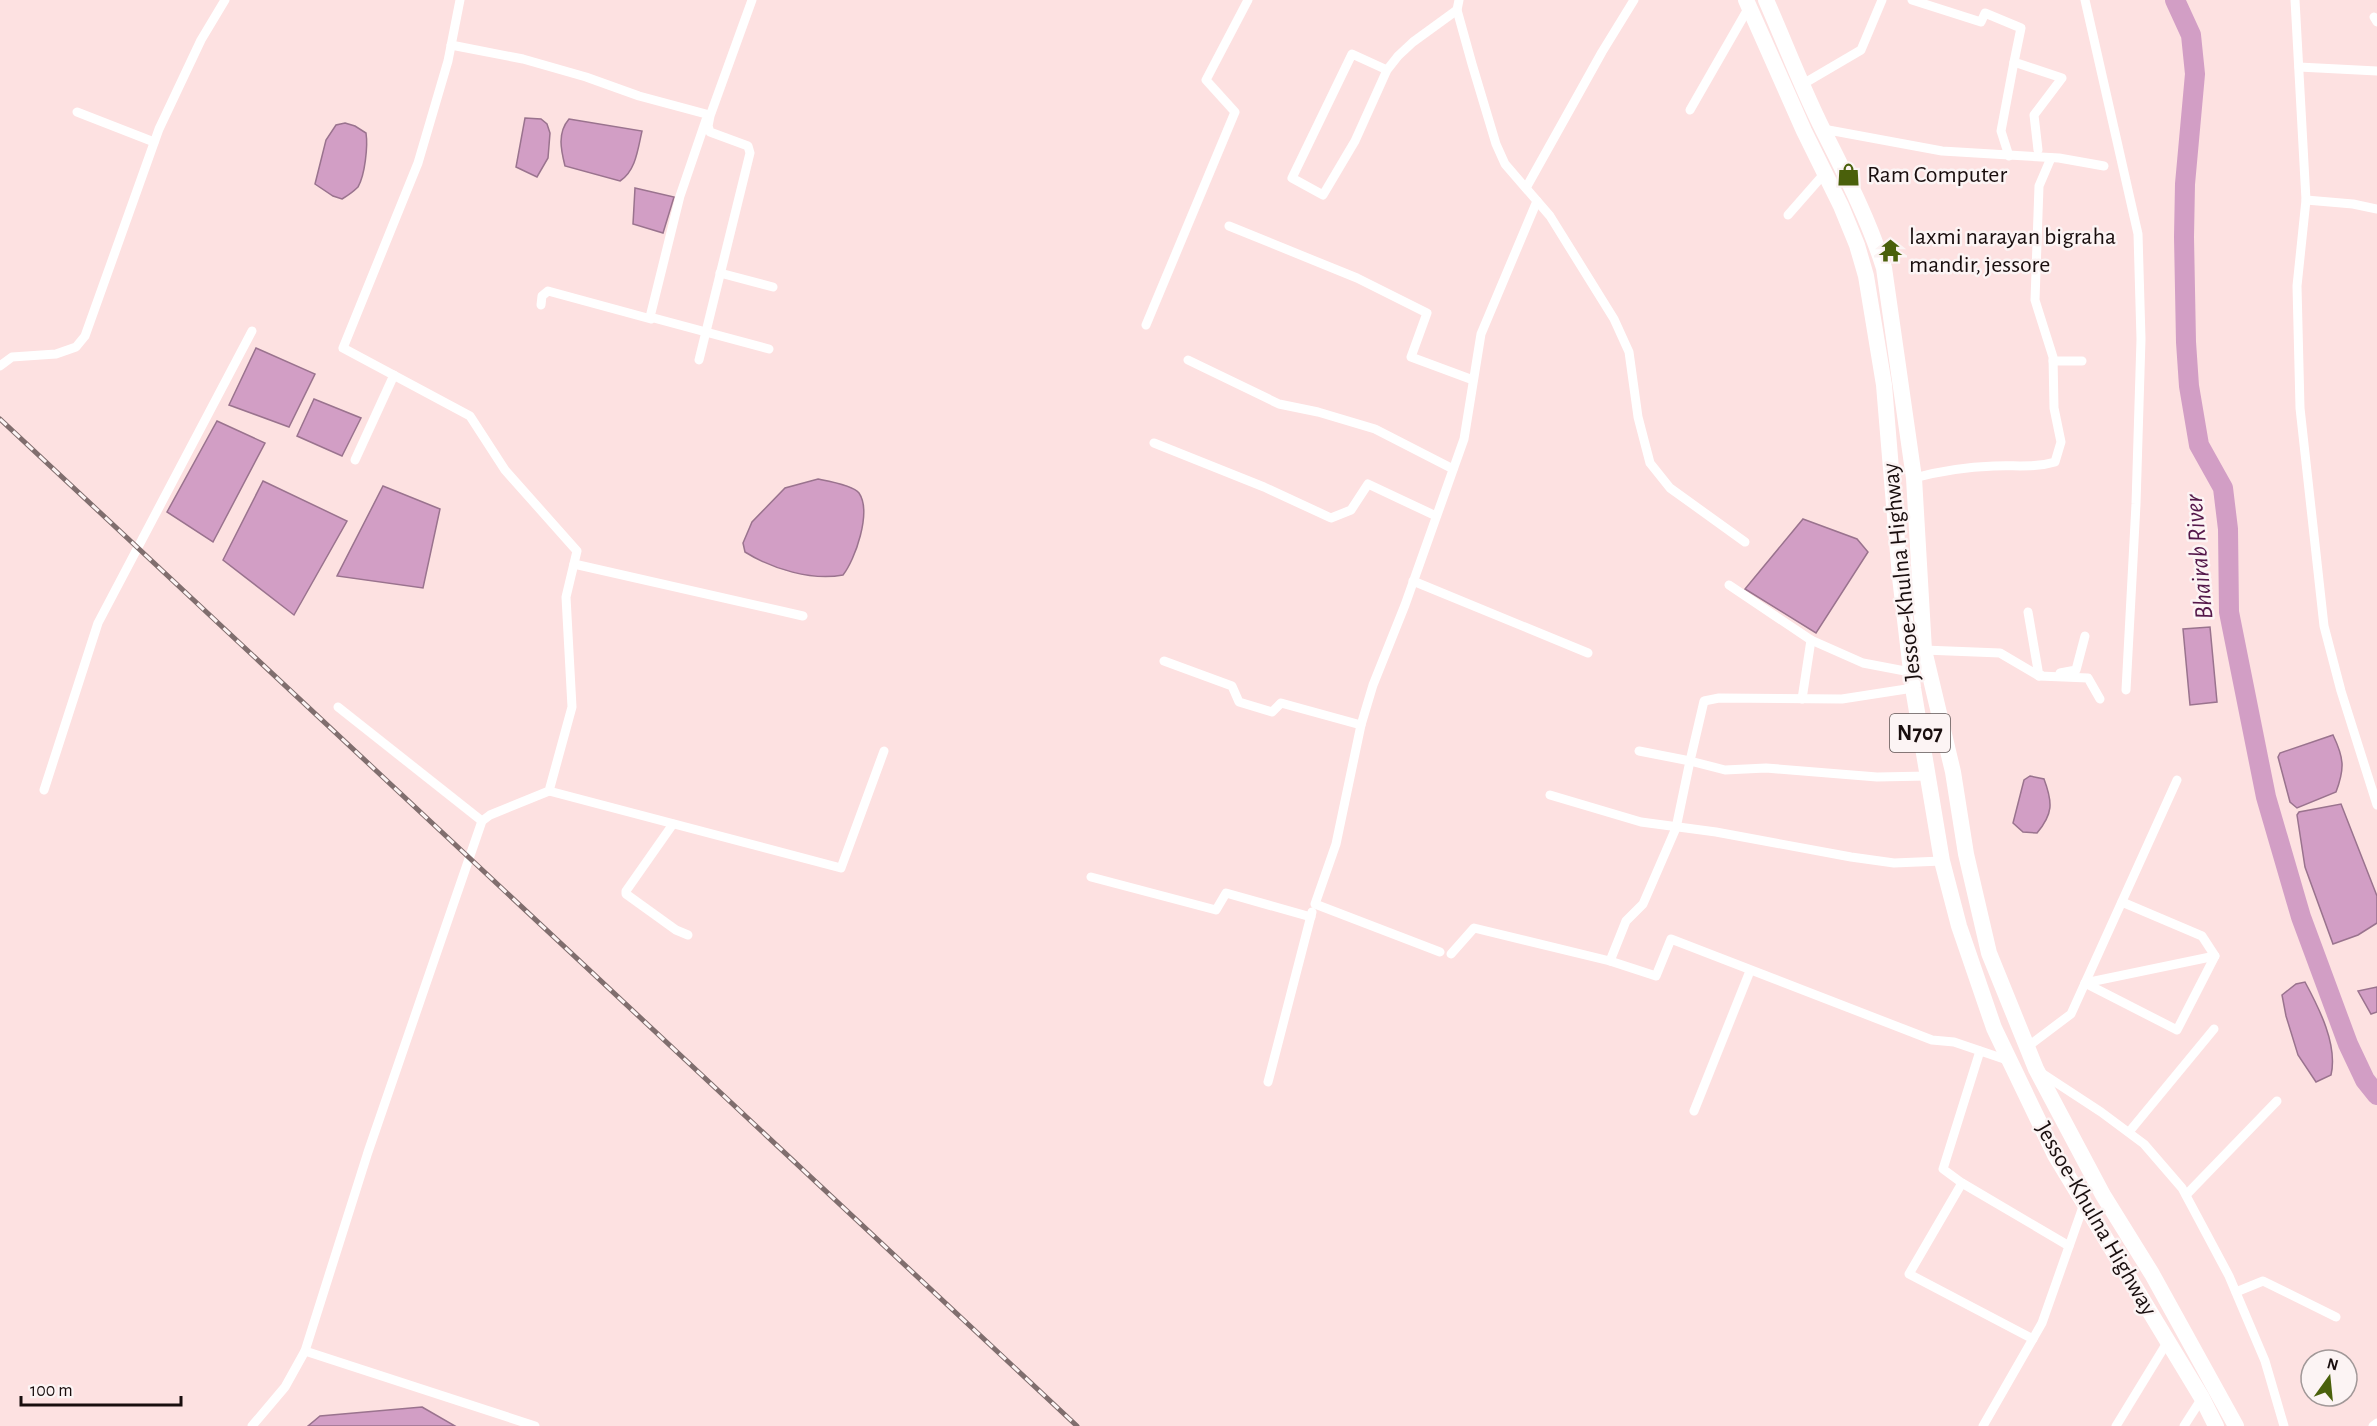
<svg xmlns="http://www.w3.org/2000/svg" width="2377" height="1426" font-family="'Alegreya Sans',sans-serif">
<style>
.water{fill:#d29ec5;stroke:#9a738e;stroke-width:1.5}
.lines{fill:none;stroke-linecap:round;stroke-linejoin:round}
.river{stroke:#d29ec5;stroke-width:20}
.street{stroke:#fff;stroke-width:9}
.highway{stroke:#fff;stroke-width:16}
.rail-casing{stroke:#806e6e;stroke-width:5}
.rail{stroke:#fcf4f4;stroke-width:3;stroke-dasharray:9;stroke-linecap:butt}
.labels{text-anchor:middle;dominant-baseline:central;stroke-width:5;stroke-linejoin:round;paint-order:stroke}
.shield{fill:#fcf4f4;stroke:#5d5353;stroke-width:1.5}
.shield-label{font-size:22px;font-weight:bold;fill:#190e0e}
.poi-label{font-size:24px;fill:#190e0e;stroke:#fcf4f4;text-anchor:start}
.street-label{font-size:24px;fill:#190e0e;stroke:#fcf4f4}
.water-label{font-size:26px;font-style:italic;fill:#54184a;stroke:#fcf4f4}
</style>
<rect width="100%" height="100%" fill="#fde1e1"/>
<!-- water -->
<g class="water">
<polygon points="525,118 541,119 547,124 550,133 548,158 537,177 516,167"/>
<path d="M569,119L642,131C638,148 636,171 620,181L565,166C561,150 557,133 569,119Z"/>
<path d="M345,123L355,126L366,133C368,146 365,175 358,187C354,191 347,196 342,199L333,196L315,184L326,140L336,125Z"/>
<polygon points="635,188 674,197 663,233 633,224"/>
<polygon points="256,348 315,374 289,427 229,405"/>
<polygon points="314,399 361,418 342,456 297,436"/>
<polygon points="217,421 265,443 213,542 167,512"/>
<path d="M818,479C828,481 853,485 859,493C872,512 855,560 843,575C812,581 772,569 745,552L743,543L752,522L785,488Z"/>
<polygon points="263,481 347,521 294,615 223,560"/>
<polygon points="383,486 440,509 423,588 337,576"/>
<polygon points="1803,519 1857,539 1868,552 1816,633 1745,589"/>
<polygon points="2210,627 2217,702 2190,705 2183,629"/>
<path d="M2333,735C2344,758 2345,768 2336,792L2297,808L2290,802L2278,757L2280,753Z"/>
<path d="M2030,776L2044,779C2053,803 2053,814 2037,833L2023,832L2013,823L2024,780Z"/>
<polygon points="2341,804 2377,896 2377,923 2358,935 2333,944 2305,867 2297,815 2299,812"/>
<path d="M2305,982C2319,1008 2338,1045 2331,1075L2316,1082L2298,1055L2286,1016L2282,995L2296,984Z"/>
<polygon points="2377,987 2377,1012 2371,1014 2358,991"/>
<polygon points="422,1407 455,1426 308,1426 320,1416"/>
</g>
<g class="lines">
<!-- river -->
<polyline class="river" points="2175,0 2191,35 2195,74 2185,184 2184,237 2186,342 2189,386 2199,445 2223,488 2228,529 2229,612 2266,797 2301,917 2348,1044 2365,1080 2377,1095"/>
<!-- street -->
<g class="street">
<polyline points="460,0 448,61 418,163 343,348 470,416 505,470 577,551 566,597 572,707 549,791 490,815 482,821 368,1152 305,1351 535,1426"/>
<polyline points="1459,0 1457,10 1472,64 1496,144 1505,164 1550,216 1614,319 1629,352 1638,417 1650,463 1670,488 1745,542"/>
<polyline points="1912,0 1981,22 1985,13 2021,28 2014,62 2062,78 2034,115 2038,150"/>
<polyline points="2085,0 2138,234 2141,339 2136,504 2126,690"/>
<polyline points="2295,0 2306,200 2297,286 2300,408 2324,626 2341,691 2377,805"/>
<polyline points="2374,17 2377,22"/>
<polyline points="451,45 523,59 586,77 639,96 706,114 707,117 680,196 650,317 769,349"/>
<polyline points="2299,67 2377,71"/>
<polyline points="1387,70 1352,54 1292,178 1323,195 1355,141 1387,70 1398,56 1413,42 1457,10"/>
<polyline points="1803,84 1861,50 1882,0"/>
<polyline points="1690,110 1749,7"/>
<polyline points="77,112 154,142"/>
<polyline points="1823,129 1942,151 2059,158 2104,166"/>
<polyline points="2009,156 2001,131 2014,62"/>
<polyline points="1526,188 1602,52 1634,0"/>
<polyline points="2306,200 2353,204 2377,209"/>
<polyline points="1788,215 1824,174"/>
<polyline points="1229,226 1357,278 1427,313 1411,357 1473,380"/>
<polyline points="720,273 773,287"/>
<polyline points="541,305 542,296 548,291 651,319"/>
<polyline points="1146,325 1235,112 1206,80 1248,0"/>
<polyline points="699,360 750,153 748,146 710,132 708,126 710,116 752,0"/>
<polyline points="1188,360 1279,404 1318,412 1375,429 1453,469"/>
<polyline points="2053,361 2082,361"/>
<polyline points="0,366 12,357 56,354 76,347 85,336 159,129 201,40 225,0"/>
<polyline points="1154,443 1264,487 1331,518 1351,510 1368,484 1436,516"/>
<polyline points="355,460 394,375"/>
<path d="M1914,478C1940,471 1966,467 1994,466C2015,465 2035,468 2055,462L2061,442L2054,408L2053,357L2035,300L2039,186L2051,158"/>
<polyline points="574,564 803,616"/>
<polyline points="1413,581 1588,653"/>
<polyline points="1729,585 1811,640 1863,663 1905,671"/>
<polyline points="2028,612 2039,676 2041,675"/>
<polyline points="1924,650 2000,653 2039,676 2088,678 2100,699"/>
<polyline points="1164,661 1232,686 1239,702 1272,712 1281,703 1361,725"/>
<polyline points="2060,673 2076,670 2085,636"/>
<polyline points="1913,688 1842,699 1719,698 1704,701 1690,761 1725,770 1766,768 1877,777 1928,776"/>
<polyline points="1802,699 1811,640"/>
<polyline points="338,707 482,821"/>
<polyline points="44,790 98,623 252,331"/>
<polyline points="549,791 841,868 884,751"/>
<polyline points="1550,795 1641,822 1716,832 1851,857 1894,863 1942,861"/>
<polyline points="673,824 626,891 626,894 676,930 688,935"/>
<polyline points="1091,877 1216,910 1226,893 1311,917"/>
<polyline points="1440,952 1315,904 1336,844 1361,725 1373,685 1405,605 1464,439 1481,334 1537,201"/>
<polyline points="1451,954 1474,928 1610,961 1626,921 1643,904 1676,828 1690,761 1639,751"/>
<polyline points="1610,961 1656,976 1671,939 1932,1040 1954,1042 2010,1061"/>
<polyline points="2085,983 2177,1030 2215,956 2202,936 2122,902"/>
<polyline points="2085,983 2215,956"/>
<polyline points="2026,1048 2071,1014 2177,780"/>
<polyline points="1980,1051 1943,1169 1962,1183 1909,1274 2033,1339"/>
<polyline points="2040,1072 2101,1112 2144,1144 2182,1188 2229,1276 2265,1361 2284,1426"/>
<polyline points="1268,1082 1312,912"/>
<polyline points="1694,1111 1750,971"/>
<polyline points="2129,1132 2214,1029"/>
<polyline points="1962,1183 2069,1246"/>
<polyline points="2186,1195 2277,1101"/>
<polyline points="2236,1292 2263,1281 2336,1317"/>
<polyline points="252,1426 285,1387 305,1351"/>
<polyline points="1983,1426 2042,1323 2084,1204"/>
<polyline points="2116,1426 2168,1341"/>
<polyline points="2184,1426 2202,1398"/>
<polyline points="2373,1426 2377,1423"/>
</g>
<!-- highway -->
<g class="highway">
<polyline points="1746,0 1804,131 1841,206 1857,245 1866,276 1884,385 1900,577 1913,688 1942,861 1959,926 1994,1028 2055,1155 2202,1398 2216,1426"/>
<path d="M1766,0C1785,43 1802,88 1823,130C1846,176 1868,218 1884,268L1914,478L1924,650L1953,772L1966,854L1989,953L2036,1069L2103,1195L2152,1274L2236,1426"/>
</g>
<defs>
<polyline id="rail" points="0,419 1077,1426"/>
</defs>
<!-- rail casing -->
<use href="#rail" class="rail-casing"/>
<!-- rail -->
<use href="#rail" class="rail"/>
</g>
<!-- icons -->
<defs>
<symbol id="shop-bare" viewBox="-9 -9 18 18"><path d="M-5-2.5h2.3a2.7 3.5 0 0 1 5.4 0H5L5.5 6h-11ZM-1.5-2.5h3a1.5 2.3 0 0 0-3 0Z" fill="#4a600b" stroke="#fcf4f4" stroke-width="2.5" paint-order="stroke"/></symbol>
<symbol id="temple-bare" viewBox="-9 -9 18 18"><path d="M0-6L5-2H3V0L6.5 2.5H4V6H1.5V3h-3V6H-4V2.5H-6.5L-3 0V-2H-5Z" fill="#4a600b" stroke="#fcf4f4" stroke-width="2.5" paint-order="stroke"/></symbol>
</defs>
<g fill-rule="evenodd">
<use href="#shop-bare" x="1832" y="158" width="33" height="33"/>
<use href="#temple-bare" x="1874" y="234" width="33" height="33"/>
</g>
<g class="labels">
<!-- shield labels -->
<rect class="shield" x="1890" y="714" width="60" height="38" rx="4.5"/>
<g class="shield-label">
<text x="1920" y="733">N707</text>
</g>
<!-- poi labels -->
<g class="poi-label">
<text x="1867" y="175">Ram Computer</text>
<text x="1909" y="237">laxmi narayan bigraha<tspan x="1909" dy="28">mandir, jessore</tspan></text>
</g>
<!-- street labels -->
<g class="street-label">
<text transform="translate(1902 572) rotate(-96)">Jessoe-Khulna Highway</text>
<text transform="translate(2096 1219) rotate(60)">Jessoe-Khulna Highway</text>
</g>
<!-- water labels -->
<g class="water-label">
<text transform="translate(2199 557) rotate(-95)">Bhairab River</text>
</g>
</g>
<!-- north arrow -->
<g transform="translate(2329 1378) rotate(15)"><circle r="28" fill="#fcf4f4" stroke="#a19898" stroke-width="1.5"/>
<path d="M0-4.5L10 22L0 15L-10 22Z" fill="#4a600b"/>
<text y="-9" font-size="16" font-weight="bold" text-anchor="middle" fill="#190e0e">N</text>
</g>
<!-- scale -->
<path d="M21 1396v9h160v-9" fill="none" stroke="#190e0e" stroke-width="3"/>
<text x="30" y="1396" font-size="18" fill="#190e0e" stroke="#fcf4f4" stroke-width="4.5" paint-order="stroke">100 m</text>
</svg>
